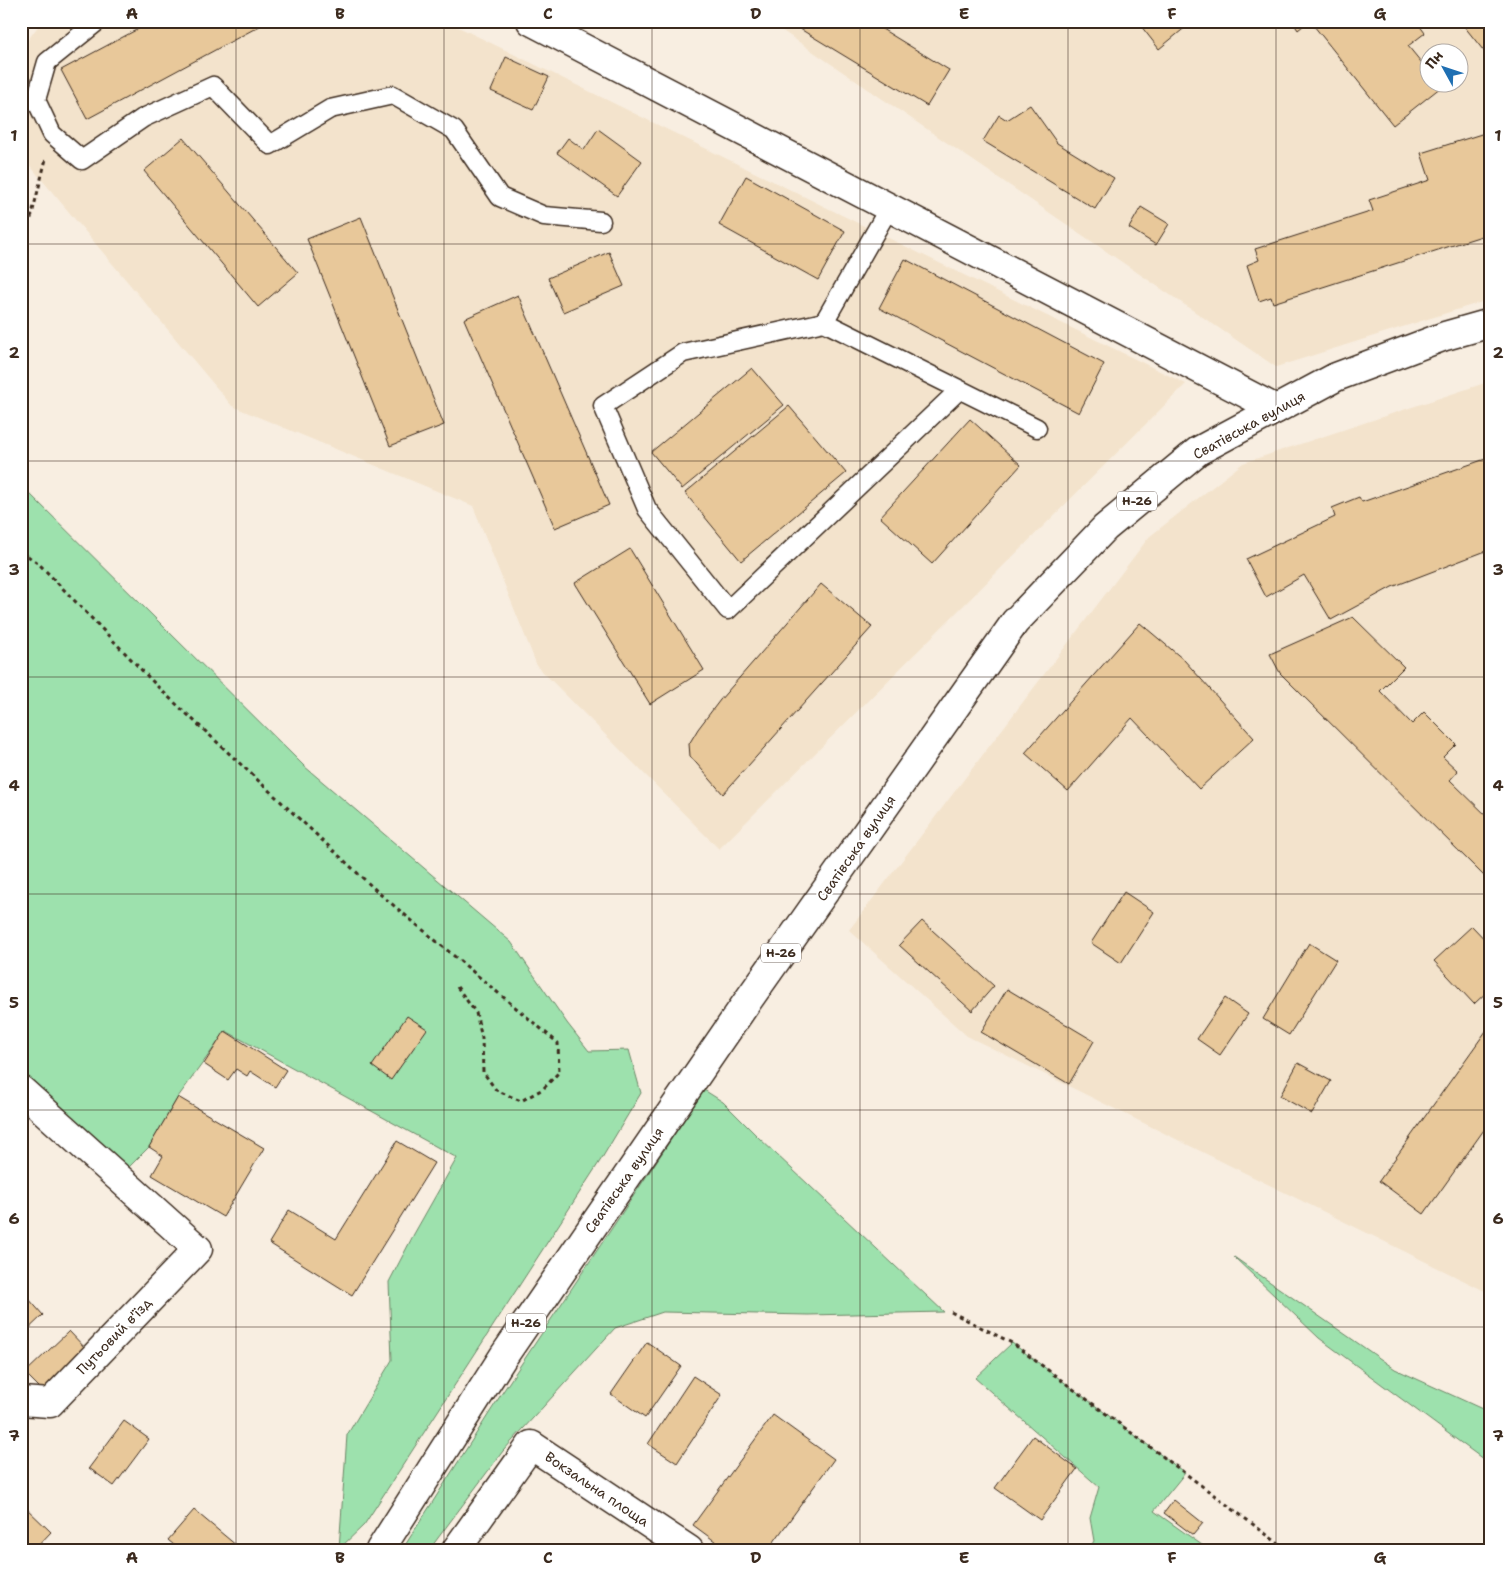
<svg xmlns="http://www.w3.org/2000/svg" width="1512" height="1571" font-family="'Shantell Sans',sans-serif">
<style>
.built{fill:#f3e3cc;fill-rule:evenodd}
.green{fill:#9de1ad;stroke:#6c8666}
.building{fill:#e8c89a;stroke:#3b2a1e}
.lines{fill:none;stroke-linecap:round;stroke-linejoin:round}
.lane-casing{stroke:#3b2a1e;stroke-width:21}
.street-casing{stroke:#3b2a1e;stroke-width:31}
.primary-casing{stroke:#3b2a1e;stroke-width:31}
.path{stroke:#3b2a1e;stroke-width:3;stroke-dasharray:4 4;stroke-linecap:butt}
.lane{stroke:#fff;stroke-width:18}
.street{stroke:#fff;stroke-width:28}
.primary{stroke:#fff;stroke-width:28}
.grid{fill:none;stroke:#3b2a1e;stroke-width:1;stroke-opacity:0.55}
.labels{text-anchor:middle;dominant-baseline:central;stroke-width:4;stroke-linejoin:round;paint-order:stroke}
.shield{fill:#fff;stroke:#766a62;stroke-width:1}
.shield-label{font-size:12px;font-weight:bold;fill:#3b2a1e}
.street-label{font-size:14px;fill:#3b2a1e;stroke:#fff}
.neatline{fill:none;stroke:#3b2a1e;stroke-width:2}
.grid-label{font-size:16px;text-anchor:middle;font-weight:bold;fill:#3b2a1e}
</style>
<rect width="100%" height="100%" fill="#f8eee1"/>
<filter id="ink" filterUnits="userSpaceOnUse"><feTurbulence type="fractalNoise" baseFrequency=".02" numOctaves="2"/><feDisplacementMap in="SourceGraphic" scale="10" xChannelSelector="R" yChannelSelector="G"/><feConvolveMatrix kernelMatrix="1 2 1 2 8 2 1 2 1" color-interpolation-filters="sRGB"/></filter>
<g filter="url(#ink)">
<!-- built -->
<g class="built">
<polygon points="42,21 446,21 1186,384 719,849 537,666 473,506 232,406 21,155 21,49"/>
<path d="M768,21H1491V299L1276,367ZM1430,52H1460V82H1430Z"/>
<polygon points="1491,381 1491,1294 967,1036 849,930 1149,537 1243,463"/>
</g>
<!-- green -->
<g class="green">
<polygon points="21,485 304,766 511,942 567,1023 589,1051 629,1050 641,1093 602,1158 364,1525 339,1549 347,1435 392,1360 389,1282 414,1234 457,1158 226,1031 178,1097 149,1147 126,1170 21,1091"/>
<polygon points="704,1090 723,1102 759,1138 944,1312 808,1315 663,1312 615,1328 503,1451 429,1550 402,1550 504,1390"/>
<polygon points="1234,1257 1395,1369 1491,1413 1491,1465 1319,1338"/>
<polygon points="1012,1343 1185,1473 1154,1511 1209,1550 1088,1550 1094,1541 1090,1518 1099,1487 975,1378"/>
</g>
<!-- building -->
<g class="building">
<polygon points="153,21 269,21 87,119 61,70"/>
<polygon points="787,21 869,21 949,70 927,106"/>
<polygon points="1137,21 1193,21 1159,49"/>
<polygon points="1292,21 1309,21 1298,30"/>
<polygon points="1310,21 1416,21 1425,33 1408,46 1430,73 1430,82 1437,82 1441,87 1393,125"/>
<polygon points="1460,21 1491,21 1491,60"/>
<polygon points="506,57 549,77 533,110 491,91"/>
<polygon points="1030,105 1057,143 1114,178 1095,209 983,141 999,115 1007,120"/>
<polygon points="598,129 642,161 617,196 557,153 568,138 584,150"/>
<polygon points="1491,131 1491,233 1273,303 1271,297 1259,301 1247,265 1259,260 1255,249 1373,211 1369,200 1430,180 1421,153"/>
<polygon points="183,138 298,273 258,307 144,171"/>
<polygon points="746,176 845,231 818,280 719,225"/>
<polygon points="1141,207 1169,224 1156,245 1129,228"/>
<polygon points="361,217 444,425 390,446 307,239"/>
<polygon points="609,252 624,286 563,312 548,278"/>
<polygon points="905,259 1104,364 1079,413 879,308"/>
<polygon points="518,295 609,505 555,528 464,319"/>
<polygon points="752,368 784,405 682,489 651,452"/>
<polygon points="789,406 846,473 741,561 685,493"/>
<polygon points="970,419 1021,465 932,564 880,517"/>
<polygon points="1491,457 1491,549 1392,587 1331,620 1304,575 1266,597 1246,559 1335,517 1332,508 1359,497 1362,502"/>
<polygon points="630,549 704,670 650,704 575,583"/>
<polygon points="821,584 872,627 723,794 690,756 689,744 698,729 720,700"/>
<polygon points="1353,617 1404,667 1380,691 1412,724 1424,712 1456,744 1443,757 1458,771 1450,780 1491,820 1491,883 1280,673 1270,654"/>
<polygon points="1140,623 1184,660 1254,738 1199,789 1132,718 1068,791 1025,753"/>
<polygon points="1124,892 1154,912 1121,963 1091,943"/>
<polygon points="922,921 994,986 972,1011 899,945"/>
<polygon points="1472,926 1491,946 1491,988 1474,1004 1434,961"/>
<polygon points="1309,943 1336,960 1289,1035 1263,1019"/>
<polygon points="1007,989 1094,1041 1069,1084 981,1032"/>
<polygon points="1225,998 1248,1014 1220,1055 1197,1039"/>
<polygon points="407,1016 427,1029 391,1080 372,1066"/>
<polygon points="1491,1024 1491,1120 1424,1214 1379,1181"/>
<polygon points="225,1031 286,1070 275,1087 250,1071 247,1076 236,1069 228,1080 204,1064"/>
<polygon points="1298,1063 1331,1081 1312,1114 1280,1096"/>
<polygon points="178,1097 264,1148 223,1217 152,1175 163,1156 149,1147"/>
<polygon points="397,1141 434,1163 352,1295 269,1243 289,1210 336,1239"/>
<polygon points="28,1298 43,1315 21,1336 21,1305"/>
<polygon points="69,1331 87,1350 43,1391 25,1373"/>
<polygon points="647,1342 681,1366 645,1418 611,1394"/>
<polygon points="693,1376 722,1395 677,1463 648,1444"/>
<polygon points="773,1415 834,1459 768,1550 727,1550 693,1525"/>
<polygon points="124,1421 149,1439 114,1486 89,1468"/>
<polygon points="1033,1436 1077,1469 1040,1520 995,1488"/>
<polygon points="1174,1500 1203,1523 1193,1535 1164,1513"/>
<polygon points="23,1505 51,1532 34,1550 21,1550 21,1507"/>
<polygon points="194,1510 237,1546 233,1550 180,1550 168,1540"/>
</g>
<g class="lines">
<defs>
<g id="lane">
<polyline points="98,21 47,62 36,100 52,134 82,160 143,118 213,86 270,145 330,109 393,95 454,130 500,197 544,216 601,221"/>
<polyline points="889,208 824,322 1037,428"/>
<polyline points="824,322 683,353 603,406 647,509 728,610 959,390"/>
</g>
<g id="street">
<polyline points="531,21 1276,409"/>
<polyline points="21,1090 198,1249 50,1403 21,1401"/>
<polyline points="456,1550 531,1445 689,1550"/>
</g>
<polyline id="primary" points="380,1550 503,1357 749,999 1015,622 1105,528 1198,451 1336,377 1445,336 1491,323"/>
</defs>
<!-- lane casing -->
<use href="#lane" class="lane-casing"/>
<!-- street casing -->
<use href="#street" class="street-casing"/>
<!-- primary casing -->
<use href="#primary" class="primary-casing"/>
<!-- path -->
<g class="path">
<polyline points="21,231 31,218 46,159"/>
<polyline points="21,551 40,565 160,689 380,894 558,1043 559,1072 543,1089 521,1101 496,1090 483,1072 482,1038 476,1013 455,984"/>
<polyline points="951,1312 1012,1343 1287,1550"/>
</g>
<!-- lane -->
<use href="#lane" class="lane"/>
<!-- street -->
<use href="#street" class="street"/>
<!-- primary -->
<use href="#primary" class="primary"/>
</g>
</g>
<!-- grid -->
<path class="grid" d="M236,21V1550M444,21V1550M652,21V1550M860,21V1550M1068,21V1550M1276,21V1550M21,244H1491M21,461H1491M21,677H1491M21,894H1491M21,1110H1491M21,1327H1491"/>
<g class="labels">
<!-- shield labels -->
<g class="shield">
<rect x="1117" y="491.5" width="40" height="19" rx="4"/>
<rect x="761" y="943.5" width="40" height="19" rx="4"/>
<rect x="506" y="1313.5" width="40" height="19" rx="4"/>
</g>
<g class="shield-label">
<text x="1137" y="501">Н-26</text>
<text x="781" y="953">Н-26</text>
<text x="526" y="1323">Н-26</text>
</g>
<!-- street labels -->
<g class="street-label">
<text transform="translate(1249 425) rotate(-29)">Сватівська вулиця</text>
<text transform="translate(856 848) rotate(-55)">Сватівська вулиця</text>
<text transform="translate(624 1180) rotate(-55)">Сватівська вулиця</text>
<text transform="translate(114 1336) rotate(-46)">Путьовий в'їзд</text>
<text transform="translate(597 1489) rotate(34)">Вокзальна площа</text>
</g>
</g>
<!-- margin -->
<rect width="1512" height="1571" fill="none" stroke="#fff" stroke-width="55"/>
<!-- north arrow -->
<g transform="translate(1444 68) rotate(310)"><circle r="24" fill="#ffffff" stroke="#b1aaa5"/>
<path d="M0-4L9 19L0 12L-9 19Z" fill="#1f6fb2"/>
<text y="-8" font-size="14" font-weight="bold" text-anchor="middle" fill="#3b2a1e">Пн</text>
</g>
<rect x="28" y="28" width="1456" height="1516" class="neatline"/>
<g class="grid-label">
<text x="132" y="19">A</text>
<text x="340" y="19">B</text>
<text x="548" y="19">C</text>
<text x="756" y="19">D</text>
<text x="964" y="19">E</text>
<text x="1172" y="19">F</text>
<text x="1380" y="19">G</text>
<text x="14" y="141">1</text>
<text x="1498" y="141">1</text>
<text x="14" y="358">2</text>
<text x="1498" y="358">2</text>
<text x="14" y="575">3</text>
<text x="1498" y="575">3</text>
<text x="14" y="791">4</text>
<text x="1498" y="791">4</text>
<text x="14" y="1008">5</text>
<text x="1498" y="1008">5</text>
<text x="14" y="1224">6</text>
<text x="1498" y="1224">6</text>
<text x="14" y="1441">7</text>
<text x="1498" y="1441">7</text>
<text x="132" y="1563">A</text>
<text x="340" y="1563">B</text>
<text x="548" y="1563">C</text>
<text x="756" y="1563">D</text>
<text x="964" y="1563">E</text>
<text x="1172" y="1563">F</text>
<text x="1380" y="1563">G</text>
</g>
</svg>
